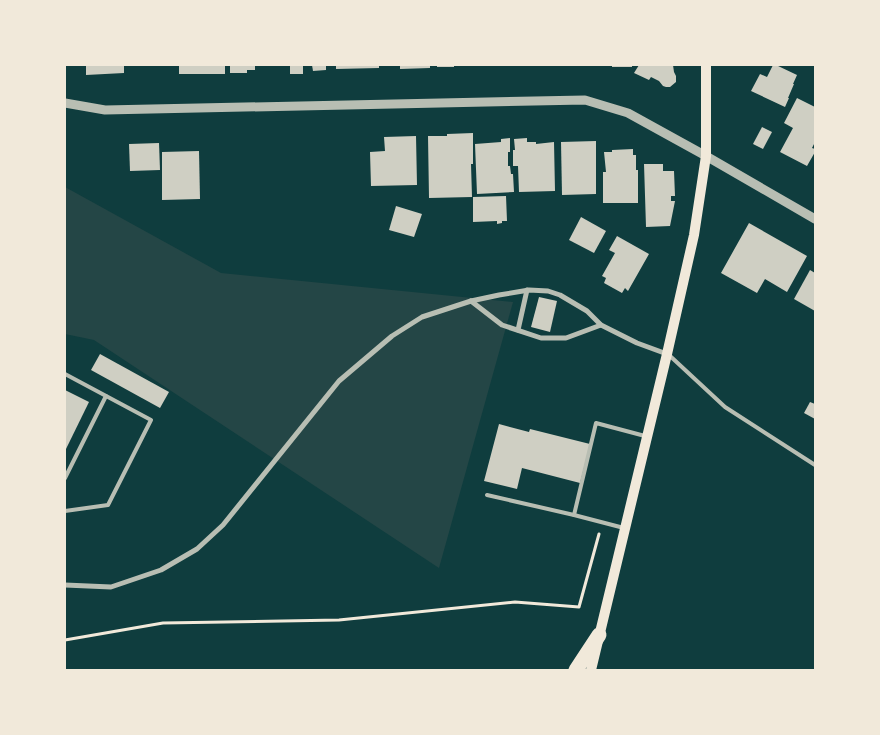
<svg xmlns="http://www.w3.org/2000/svg" width="880" height="735" font-family="Cabin,sans-serif">
<style>
.green{fill:#244646}
.building{fill:#cfcfc3}
.lines{fill:none;stroke-linecap:round;stroke-linejoin:round}
.path{stroke:#f1e9da;stroke-width:3}
.service{stroke:#b8beb3;stroke-width:4}
.minor{stroke:#b8beb3;stroke-width:5}
.tertiary{stroke:#b8beb3;stroke-width:9}
.secondary{stroke:#f1e9da;stroke-width:10}
.motorway{stroke:#f1e9da;stroke-width:15}
</style>
<rect width="100%" height="100%" fill="#0f3d3e"/>
<!-- green -->
<polygon class="green" points="65,187 221,273 513,302 439,568 94,340 65,334"/>
<!-- building -->
<g class="building">
<polygon points="86,65 124,65 124,73 86,75"/>
<rect x="179" y="65" width="46" height="9"/>
<polygon points="230,65 255,65 255,70 247,70 247,73 230,73"/>
<rect x="290" y="65" width="13" height="9"/>
<polygon points="312,65 326,65 326,70 313,71"/>
<polygon points="336,65 379,65 379,68 336,69"/>
<polygon points="400,65 430,65 430,68 400,69"/>
<rect x="437" y="65" width="17" height="2"/>
<rect x="612" y="65" width="20" height="2"/>
<polygon points="639,65 673,65 674,72 676,76 676,82 670,87 666,87 663,86 659,81 651,77 649,80 634,73"/>
<polygon points="773,65 776,65 797,75 793,84 794,84 788,98 789,98 785,107 751,91 760,74 767,77"/>
<polygon points="797,98 815,107 815,142 812,148 815,149 815,152 807,166 780,152 793,128 784,123"/>
<polygon points="762,127 772,132 763,149 753,144"/>
<polygon points="473,133 473,164 471,164 472,197 429,198 428,136 447,136 447,134"/>
<polygon points="416,136 417,185 371,186 370,152 385,151 384,137"/>
<polygon points="510,138 510,152 508,152 508,166 510,166 511,174 513,174 514,192 477,194 475,144 501,142 501,139"/>
<polygon points="527,138 527,142 536,142 536,144 554,142 555,191 519,192 518,166 513,166 513,150 515,150 514,139"/>
<polygon points="596,141 596,194 562,195 561,142"/>
<polygon points="159,143 160,170 130,171 129,144"/>
<polygon points="633,149 633,155 636,155 636,170 638,170 638,203 603,203 603,172 606,172 604,152 612,152 612,150"/>
<polygon points="199,151 200,199 162,200 162,152"/>
<polygon points="644,164 663,164 663,171 674,171 675,196 671,196 671,201 675,201 670,226 646,227"/>
<polygon points="506,196 507,221 502,221 502,223 497,224 497,221 473,222 473,197"/>
<polygon points="396,206 422,214 414,237 389,230"/>
<polygon points="581,217 606,231 594,253 569,240"/>
<polygon points="749,223 807,256 787,292 765,279 757,293 721,273"/>
<polygon points="617,236 649,254 628,291 625,288 622,293 604,283 606,278 602,276 615,253 609,250"/>
<polygon points="810,270 815,273 815,311 794,299"/>
<polygon points="539,297 557,301 550,332 531,327"/>
<polygon points="100,354 169,392 160,408 91,370"/>
<polygon points="65,390 89,402 65,451"/>
<polygon points="810,402 815,404 815,419 804,413"/>
<polygon points="499,424 529,432 530,429 590,444 580,483 522,468 517,489 484,481"/>
</g>
<g class="lines">
<!-- path -->
<polyline class="path" points="65,640 163,623 339,620 515,602 579,607 599,534"/>
<!-- service -->
<g class="service">
<polyline points="669,355 725,407 815,465"/>
<polyline points="65,374 151,420 108,505 65,511"/>
<polyline points="65,478 106,396"/>
<polyline points="487,495 574,515"/>
<polyline points="624,528 574,515 596,423 645,436"/>
</g>
<!-- minor -->
<g class="minor">
<polyline points="471,301 502,325 541,338 566,338 601,325"/>
<polyline points="518,330 527,290"/>
<polyline points="65,585 111,587 161,570 197,549 223,525 339,381 392,336 422,317 471,301 499,295 529,290 548,291 560,295 587,311 601,325 637,343 667,354"/>
</g>
<!-- tertiary -->
<polyline class="tertiary" points="65,103 105,110 585,100 628,113 706,156 815,219"/>
<!-- secondary -->
<polyline class="secondary" points="591,670 667,354 694,235 706,156 706,65"/>
<!-- motorway -->
<polyline class="motorway" points="576,670 599,635"/>
</g>
<!-- border -->
<rect width="880" height="735" fill="none" stroke="#f1e9da" stroke-width="132"/>
</svg>
